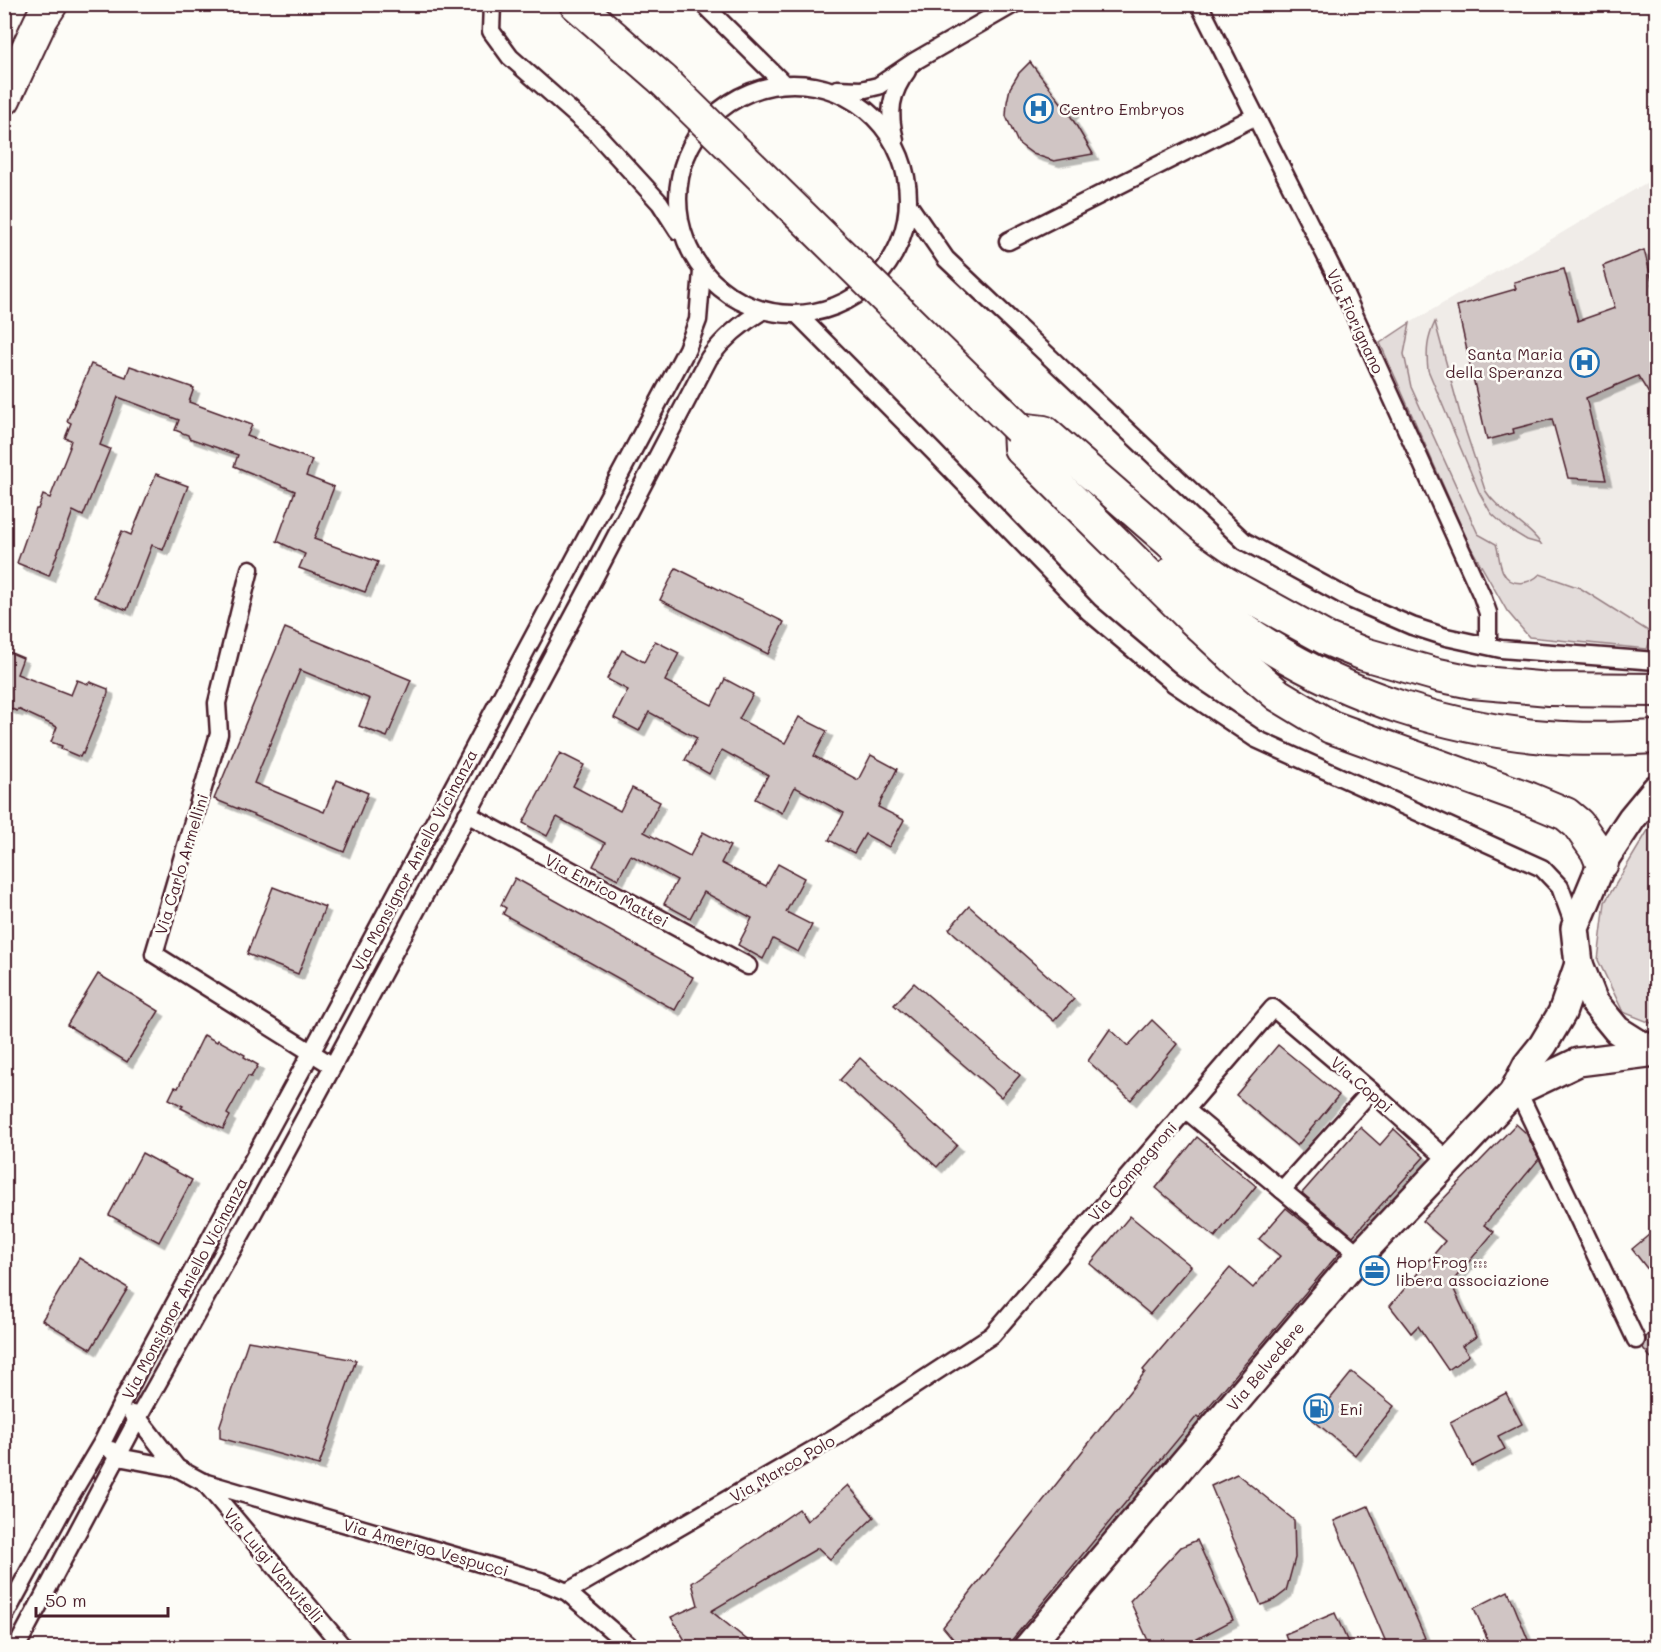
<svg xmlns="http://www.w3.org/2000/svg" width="1661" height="1652" font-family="Mali,sans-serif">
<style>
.built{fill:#f0ece8}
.green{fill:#e3dcda;stroke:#967e82;stroke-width:1.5}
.building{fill:#d0c5c4;stroke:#4a1f2b;stroke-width:1.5;filter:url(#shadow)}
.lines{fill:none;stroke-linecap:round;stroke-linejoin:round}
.street-casing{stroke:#4a1f2b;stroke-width:21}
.primary-casing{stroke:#4a1f2b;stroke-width:32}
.highway-casing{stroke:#4a1f2b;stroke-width:36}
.street{stroke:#fdfcf7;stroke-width:16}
.primary{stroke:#fdfcf7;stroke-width:27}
.highway{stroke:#fdfcf7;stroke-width:32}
.highway-bridge-casing{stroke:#4a1f2b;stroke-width:36;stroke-linecap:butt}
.highway-bridge{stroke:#fdfcf7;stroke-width:32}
.labels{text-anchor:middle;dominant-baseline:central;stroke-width:5;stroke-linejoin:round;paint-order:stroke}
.poi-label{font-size:16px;fill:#4a1f2b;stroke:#fdfcf7;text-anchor:start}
.street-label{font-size:16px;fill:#4a1f2b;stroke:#fdfcf7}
</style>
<defs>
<filter id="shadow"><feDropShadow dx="5.5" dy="5.5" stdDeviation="0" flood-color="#0004"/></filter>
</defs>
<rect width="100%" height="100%" fill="#fdfcf7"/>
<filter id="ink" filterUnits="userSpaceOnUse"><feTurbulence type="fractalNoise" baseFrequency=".0167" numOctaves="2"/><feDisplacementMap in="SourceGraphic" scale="12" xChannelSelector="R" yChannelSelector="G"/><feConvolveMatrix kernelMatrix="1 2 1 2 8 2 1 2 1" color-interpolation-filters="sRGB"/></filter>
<g filter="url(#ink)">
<!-- built -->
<polygon class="built" points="1656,177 1656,647 1647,649 1529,637 1507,611 1470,546 1380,343 1410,323"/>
<!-- green -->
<g class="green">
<path d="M1435,322L1461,417L1485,490C1499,513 1526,522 1541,544L1527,540L1507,528L1491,513L1479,492L1428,370C1426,351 1427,339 1435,322Z"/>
<path d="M1410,323L1404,354L1411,387L1478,534L1496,544C1499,553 1499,564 1503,572C1511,588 1530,584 1540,574L1580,588L1653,634L1647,649L1529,637L1507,611L1470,546L1380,343Z"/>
<polygon points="1656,817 1656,1025 1623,1012 1598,960 1605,902"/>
</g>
<!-- building -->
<g class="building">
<polygon points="1030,62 1062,104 1065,102 1073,112 1070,115 1093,154 1054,161 1033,154 1018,143 1006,116 1007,102 1010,88 1019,73"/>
<polygon points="1644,250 1656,296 1656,405 1638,376 1586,398 1606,480 1568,478 1552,419 1513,429 1514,433 1487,440 1457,306 1516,289 1514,282 1564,269 1578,321 1615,308 1603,266"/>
<polygon points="91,364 126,377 130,366 194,388 189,402 252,425 247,436 312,460 306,476 334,487 314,539 378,562 365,592 299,568 305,554 277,541 295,491 234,466 238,455 189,438 188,435 175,430 179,420 118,397 100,445 110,449 83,516 73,511 49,576 17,563 36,509 38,509 43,495 50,498 70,447 69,447 71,440 65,438 71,423 67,421"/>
<polygon points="156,474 188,486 163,550 152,545 127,610 94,597 122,531 131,535"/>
<polygon points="676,568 784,622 768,654 660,600"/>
<polygon points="285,628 411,680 387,737 359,726 370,699 300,670 254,783 324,812 337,780 368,793 344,852 214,799"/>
<polygon points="655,641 679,653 665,681 712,705 725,679 753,694 739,719 785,743 799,717 827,731 814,756 858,780 871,755 897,769 878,807 904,820 889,847 865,834 854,853 829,840 844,813 795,787 782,813 755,799 768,775 722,750 709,774 685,760 697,738 649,712 639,731 614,718 628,690 607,679 622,650 644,662"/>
<polygon points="4,650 23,658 17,674 71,695 77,680 88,684 90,682 108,689 108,693 83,754 82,753 80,757 61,749 62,746 51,742 57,727 18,709 17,711 4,706"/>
<polygon points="560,753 584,765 573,786 620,811 632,788 660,802 644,832 690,856 703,832 730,846 721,863 766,886 778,864 804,878 786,912 812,925 798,952 773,939 763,959 738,945 752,918 704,892 690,918 664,904 677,880 631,855 618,879 593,866 605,843 557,817 547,836 523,823"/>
<polygon points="515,878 693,977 675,1010 503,914 506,908 501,905"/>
<polygon points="273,887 325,907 298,974 247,954"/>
<polygon points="969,906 1074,999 1054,1021 949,929"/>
<polygon points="98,974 159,1011 127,1062 67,1025"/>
<polygon points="914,983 1020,1075 1001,1097 894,1005"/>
<polygon points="1152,1020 1177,1044 1131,1100 1088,1061 1110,1029 1128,1046"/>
<polygon points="204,1035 217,1042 218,1040 245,1055 244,1057 258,1065 251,1077 248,1076 227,1114 230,1116 223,1129 181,1108 183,1106 169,1099 175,1087 178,1088"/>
<polygon points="1278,1045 1339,1095 1297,1146 1236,1095"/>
<polygon points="860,1058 957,1145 937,1167 840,1080"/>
<polygon points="1516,1124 1526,1133 1539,1159 1484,1225 1494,1232 1451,1283 1476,1337 1462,1346 1469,1355 1448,1370 1418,1326 1411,1333 1390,1306 1445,1241 1422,1221"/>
<polygon points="1360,1127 1380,1145 1394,1129 1424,1157 1353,1236 1302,1193"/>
<polygon points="1197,1137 1256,1186 1215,1237 1156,1188"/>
<polygon points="142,1153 192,1180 159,1242 109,1215"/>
<polygon points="1286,1208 1340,1252 1199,1418 1197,1416 1006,1647 960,1647 943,1627 1145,1372 1143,1370 1230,1268 1253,1288 1280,1256 1259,1239"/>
<polygon points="1130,1216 1191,1266 1150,1314 1090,1264"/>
<polygon points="1656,1229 1656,1280 1632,1249"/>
<polygon points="79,1258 128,1288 91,1349 42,1320"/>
<polygon points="1656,1328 1656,1365 1643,1348 1646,1341 1646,1337"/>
<polygon points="248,1341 356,1360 319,1465 220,1438 220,1425"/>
<polygon points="1352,1372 1394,1406 1355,1455 1313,1420"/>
<polygon points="1506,1393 1522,1424 1498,1436 1505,1449 1472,1466 1450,1422"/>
<polygon points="1237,1474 1294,1520 1295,1558 1286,1591 1274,1600 1261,1605 1211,1486"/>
<polygon points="848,1485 874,1517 830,1559 818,1548 711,1611 756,1647 689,1647 671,1617 698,1605 692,1583 799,1509 807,1521"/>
<polygon points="1368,1506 1425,1638 1404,1647 1388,1647 1334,1521"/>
<polygon points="1197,1540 1233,1620 1182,1647 1151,1647 1130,1601 1181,1547"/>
<polygon points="1508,1591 1531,1647 1485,1647 1487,1638 1474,1608"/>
<polygon points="1335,1613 1350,1647 1290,1647 1285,1634"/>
</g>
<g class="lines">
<defs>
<g id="street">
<polyline points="492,4 491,31 510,57 595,132 660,203 678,231"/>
<polyline points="703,4 784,84"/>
<polyline points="1199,4 1344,292 1482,596 1488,613 1488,645"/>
<circle cx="793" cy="199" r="115"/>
<polyline points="837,89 861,90 878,86 915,61 1014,4"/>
<path d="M895,140C888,113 890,93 907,71"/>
<polyline points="908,204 946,259 1244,541 1352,600 1412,626 1446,637 1501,649 1656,661"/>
<polyline points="1008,241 1256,116"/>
<polyline points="798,315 933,451 1089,612 1173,683 1256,739 1542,868 1560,887 1575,928"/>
<polyline points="250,569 217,703 219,734 154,954 333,1066"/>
<polyline points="467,814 748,966"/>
<polyline points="1513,1093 1523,1102 1636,1340"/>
<polyline points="1185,1109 1360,1255"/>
<polyline points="1282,1190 1371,1091"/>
<polyline points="132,1414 138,1418 177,1468 203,1482 541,1581 567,1592 632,1648"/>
<polyline points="111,1450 118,1457 177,1468"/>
<polyline points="204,1482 344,1648"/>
<polyline points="567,1592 837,1436 992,1335 1273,1008 1371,1091 1449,1161"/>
<polyline points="4,1617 65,1505 103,1441 138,1371 311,1053 687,349 698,320 702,271"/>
<path d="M16,1648L138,1418L252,1215L333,1066L594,578L709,358C724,338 740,324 762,311"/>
</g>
<g id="primary">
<polyline points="1656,789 1632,818 1602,863 1575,928 1579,964 1594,1002 1617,1030 1636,1042 1656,1052"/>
<polyline points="1513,1093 1578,1062 1656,1052"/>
<polyline points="1027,1648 1360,1255 1513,1093 1527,1065 1543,1045 1562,1013 1579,964"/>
</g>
<g id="highway">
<polyline points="576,4 663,80"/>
<polyline points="4,99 42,18 51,4"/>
<polyline points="1019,429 1020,448 1193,619 1239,662 1278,695 1331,727 1530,799 1566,814 1578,824 1597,851 1602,863"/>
<polyline points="1019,429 1044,432 1185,555 1225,583 1327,639 1364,654 1438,675 1472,682 1549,689 1656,690"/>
<path d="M1171,574C1202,599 1233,624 1267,645C1350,697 1449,729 1547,737C1583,740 1620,739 1656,737"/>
</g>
</defs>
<!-- street casing -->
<use href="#street" class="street-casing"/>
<!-- primary casing -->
<use href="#primary" class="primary-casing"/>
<!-- highway casing -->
<use href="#highway" class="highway-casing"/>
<!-- street -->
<use href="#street" class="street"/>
<!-- primary -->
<use href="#primary" class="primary"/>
<!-- highway -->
<use href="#highway" class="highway"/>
<defs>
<polyline id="highway-bridge" points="663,80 1019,429"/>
</defs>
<!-- highway-bridge casing -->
<use href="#highway-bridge" class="highway-bridge-casing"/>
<!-- highway-bridge -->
<use href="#highway-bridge" class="highway-bridge"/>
</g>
</g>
<!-- icons -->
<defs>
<symbol id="hospital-ring" viewBox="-11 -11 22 22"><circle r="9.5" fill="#fdfcf7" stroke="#1f6fb2" stroke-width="1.5"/><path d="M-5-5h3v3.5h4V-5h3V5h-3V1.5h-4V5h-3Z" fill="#1f6fb2"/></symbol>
<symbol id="office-ring" viewBox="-11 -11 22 22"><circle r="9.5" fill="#fdfcf7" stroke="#1f6fb2" stroke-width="1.5"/><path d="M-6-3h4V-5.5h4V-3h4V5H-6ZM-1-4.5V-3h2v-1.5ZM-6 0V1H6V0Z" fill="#1f6fb2"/></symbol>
<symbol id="fuel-ring" viewBox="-11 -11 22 22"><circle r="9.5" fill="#fdfcf7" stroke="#1f6fb2" stroke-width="1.5"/><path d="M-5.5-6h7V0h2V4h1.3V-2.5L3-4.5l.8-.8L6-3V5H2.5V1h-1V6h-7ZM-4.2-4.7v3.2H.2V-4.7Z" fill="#1f6fb2"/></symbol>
</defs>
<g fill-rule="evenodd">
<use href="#hospital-ring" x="1022" y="92" width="33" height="33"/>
<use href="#hospital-ring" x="1568" y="346" width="33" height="33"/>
<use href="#office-ring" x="1358" y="1254" width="33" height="33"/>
<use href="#fuel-ring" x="1302" y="1392" width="33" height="33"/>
</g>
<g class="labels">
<!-- poi labels -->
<g class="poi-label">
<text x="1059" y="108">Centro Embryos</text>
<text x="1563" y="353" text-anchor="end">Santa Maria<tspan x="1563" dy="18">della Speranza</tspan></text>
<text x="1396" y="1261">Hop Frog :::<tspan x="1396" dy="18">libera associazione</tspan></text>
<text x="1340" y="1408">Eni</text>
</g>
<!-- street labels -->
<g class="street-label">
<text transform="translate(1356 321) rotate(65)">Via Fiorignano</text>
<text transform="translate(414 860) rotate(-62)">Via Monsignor Aniello Vicinanza</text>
<text transform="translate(181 864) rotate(-73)">Via Carlo Armellini</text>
<text transform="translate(607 890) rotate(28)">Via Enrico Mattei</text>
<text transform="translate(1362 1084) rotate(41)">Via Coppi</text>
<text transform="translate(1132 1171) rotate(-49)">Via Compagnoni</text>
<text transform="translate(184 1288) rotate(-62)">Via Monsignor Aniello Vicinanza</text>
<text transform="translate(1265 1366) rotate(-50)">Via Belvedere</text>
<text transform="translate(782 1468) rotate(-30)">Via Marco Polo</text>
<text transform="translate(426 1547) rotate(16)">Via Amerigo Vespucci</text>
<text transform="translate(274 1565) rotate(50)">Via Luigi Vanvitelli</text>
</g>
</g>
<!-- margin -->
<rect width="1661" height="1652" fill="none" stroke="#fdfcf7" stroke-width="24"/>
<rect x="12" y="12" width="1637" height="1628" fill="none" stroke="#4a1f2b" stroke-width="2" filter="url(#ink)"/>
<!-- scale -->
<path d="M36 1607v9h132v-9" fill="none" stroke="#4a1f2b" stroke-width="3"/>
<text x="45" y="1607" font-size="18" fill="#4a1f2b" stroke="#fdfcf7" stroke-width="4.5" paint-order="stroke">50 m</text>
</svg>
